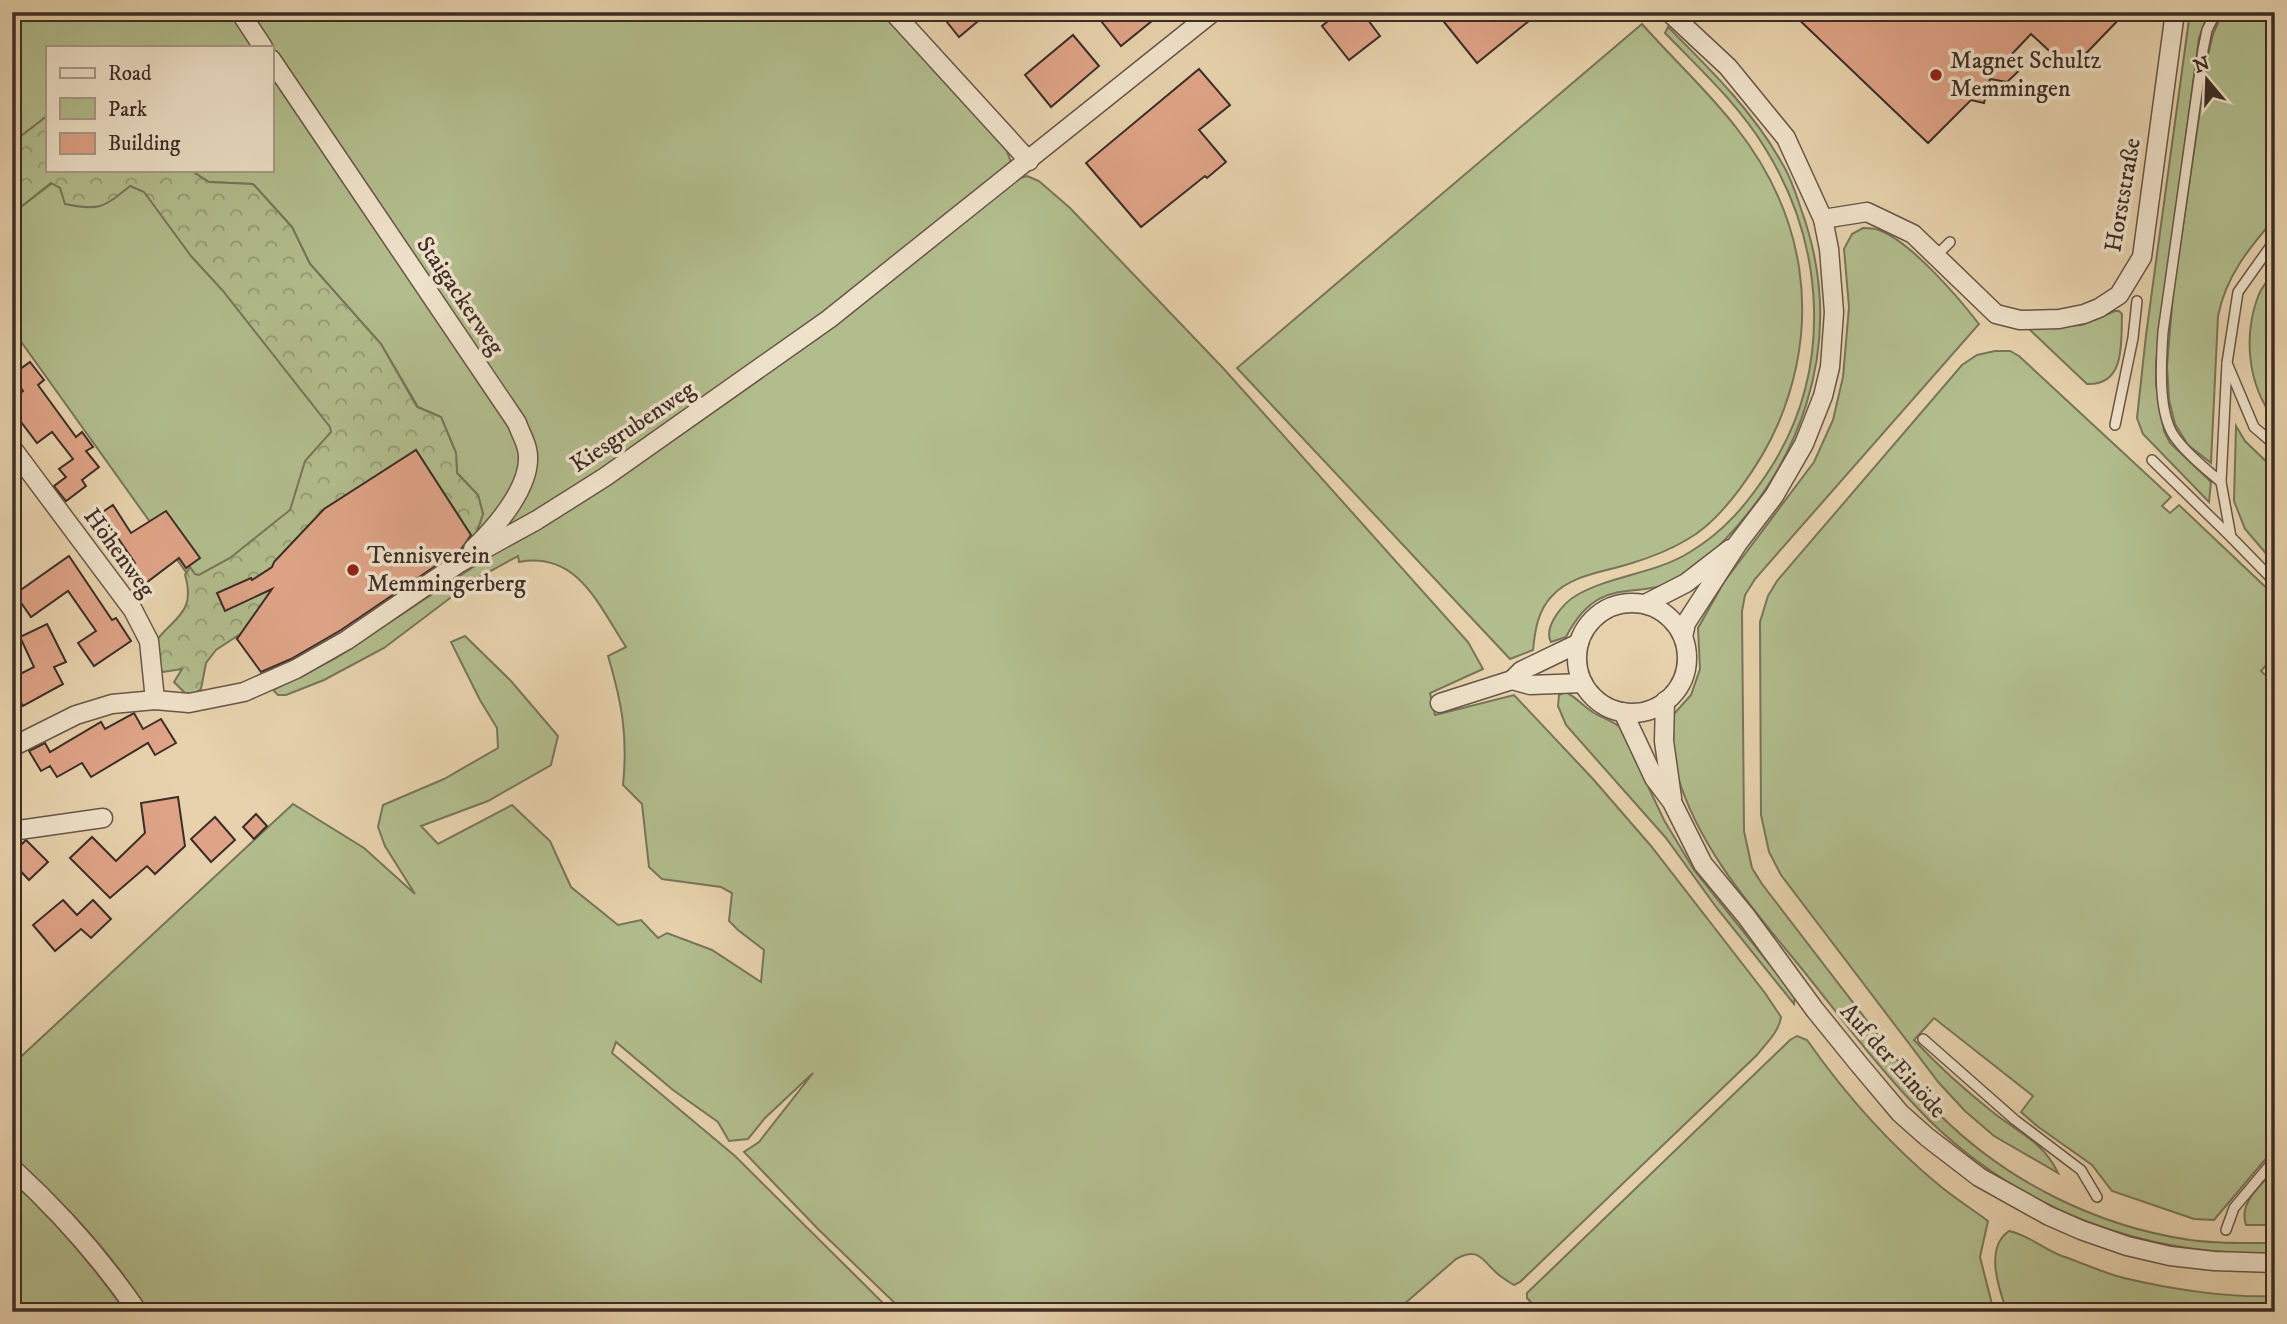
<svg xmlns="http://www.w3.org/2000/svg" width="2287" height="1324" font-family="'IM FELL DW Pica',serif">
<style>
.green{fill:#b2bd8d;stroke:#78755a;stroke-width:2}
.forest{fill:url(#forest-crowns);stroke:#78755a;stroke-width:2}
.building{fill:#dfa487;stroke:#3d2d27;stroke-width:2}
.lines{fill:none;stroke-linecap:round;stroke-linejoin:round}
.service-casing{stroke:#685648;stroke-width:12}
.minor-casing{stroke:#685648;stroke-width:21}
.service{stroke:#efe2ca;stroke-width:9}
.minor{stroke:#efe2ca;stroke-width:18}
.poi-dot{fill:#8f2418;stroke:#efe2ca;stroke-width:2.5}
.labels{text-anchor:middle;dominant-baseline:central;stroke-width:7;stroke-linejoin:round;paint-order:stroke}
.poi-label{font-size:24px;fill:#3d2d27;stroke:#efe2ca;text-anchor:start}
.street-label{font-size:24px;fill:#3d2d27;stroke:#efe2ca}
</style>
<defs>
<pattern id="forest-crowns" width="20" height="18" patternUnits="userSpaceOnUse" patternTransform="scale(1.75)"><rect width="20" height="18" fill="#b2bd8d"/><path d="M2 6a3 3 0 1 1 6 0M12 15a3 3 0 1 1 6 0" fill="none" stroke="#929a73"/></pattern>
</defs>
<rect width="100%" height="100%" fill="#e7d2ad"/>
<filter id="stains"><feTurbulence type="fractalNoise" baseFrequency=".00286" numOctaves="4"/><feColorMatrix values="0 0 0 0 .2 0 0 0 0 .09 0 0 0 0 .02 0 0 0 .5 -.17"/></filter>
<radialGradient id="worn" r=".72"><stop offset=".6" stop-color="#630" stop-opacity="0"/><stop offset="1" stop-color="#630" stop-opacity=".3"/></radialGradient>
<!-- green -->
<g class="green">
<polygon points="12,12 234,12 258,47 47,47 47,116 12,143"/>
<polygon points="248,12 883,12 1006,149 1011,162 1007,170 752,368 557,499 501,530 534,463"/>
<polygon points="2190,12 2209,12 2199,38 2156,362 2156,384 2164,431 2170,443 2211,482 2209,502 2143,434 2137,418 2146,335"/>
<path d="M2223,12H2275V218C2249,248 2226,276 2218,316L2211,463L2188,445L2175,424L2169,400L2167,366L2173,294L2208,55L2213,34Z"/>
<path d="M1642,24C1672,58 1707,90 1735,126C1805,214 1822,320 1778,424C1762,461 1724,519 1688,539C1670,550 1649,558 1629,564C1604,572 1571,575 1552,596C1538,610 1535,630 1533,650L1510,659L1237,368Z"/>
<path d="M1668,27C1710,69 1754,112 1783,165C1791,178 1796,194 1801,209C1850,344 1801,477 1694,569C1646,610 1604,564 1566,637L1551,642C1543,627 1563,603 1577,595C1612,575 1655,574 1690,552C1725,531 1748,503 1770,469C1833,371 1826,246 1765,148C1739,105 1700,69 1665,33Z"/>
<polygon points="271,68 517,434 522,455 511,495 474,540 483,514 478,495 457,473 456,453 441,417 418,407 381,344 310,264 292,227 253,184 209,182 190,170 271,170"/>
<polygon points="71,175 148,187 340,436 257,611 237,639 203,596 12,329 12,214 52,183"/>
<path d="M1027,176L1039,181L1070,208L1223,368L1468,642L1483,669L1430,693L1435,715L1514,695L1593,779L1651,846L1765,993L1781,1017C1779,1032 1766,1043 1757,1055L1520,1282L1514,1285C1509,1282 1504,1279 1499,1275C1482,1261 1480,1246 1456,1259L1395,1312H904L818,1229L744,1152L759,1142L813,1073L765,1118L748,1139L729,1141L718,1122L673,1090L616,1042L612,1053L735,1156L892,1312H148C112,1252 64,1203 12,1156V1065L293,804L364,848L415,894L385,846L378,827L383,805L444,779L498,748L497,728L480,700L451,642L465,636L511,681L558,736L551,765L488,801L421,826L438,844L512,805L550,841L571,887L618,925L641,920L658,938L667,933L712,950L761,982L764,950L738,930L729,921L732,893L721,887L662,879L649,867L642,804L623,785C628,736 622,703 608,656L626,647C599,606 578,551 519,562L518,556L474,580L384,648L324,680L286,695H278L273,690L336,658L496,552L1017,179Z"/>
<path d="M1863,228C1868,228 1874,228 1879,230C1911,242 1958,297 1979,324L1755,579L1745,595L1742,611L1744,831L1752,868L1762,884L1937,1112C2004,1180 2095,1226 2190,1240C2218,1244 2247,1243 2275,1243V1253C2146,1257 2020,1210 1928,1119C1882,1073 1843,1020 1802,969C1753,909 1699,849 1677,774C1671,756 1674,734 1673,715L1691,695L1700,669L1698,628L1724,582L1814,462L1833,420L1843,377L1849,307L1844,249L1852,234Z"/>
<path d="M2275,270V420C2247,385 2243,335 2259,294C2263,285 2270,278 2275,270Z"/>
<path d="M2115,311H2119L2122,314C2121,341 2126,386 2087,384L2028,328L2082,325Z"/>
<path d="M1995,351H2010L2019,356L2171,497L2162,506L2170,513L2179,505L2275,596V655L2261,671L2275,684V1148L2214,1220L2194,1219L2112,1191L2092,1165L2037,1126L2021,1112L2033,1096L1934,1018L1914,1040C1939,1067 1966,1091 1995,1114C2020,1133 2044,1143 2058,1173L1994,1136L1965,1111L1939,1083L1781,875L1769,852L1761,815L1760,622L1768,596L1777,581L1962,365L1977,355Z"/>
<polygon points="2236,426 2245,441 2275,470 2275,564 2245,529 2234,501"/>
<path d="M1566,692C1577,698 1584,707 1594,713C1603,718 1612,721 1620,727L1664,820L1694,870L1795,996L1794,1004L1716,907L1666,838L1566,725L1558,706L1559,695Z"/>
<path d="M1797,1036L1807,1040C1845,1094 1889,1144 1940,1186C1956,1199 1972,1209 1988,1221L1980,1257L1994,1312H1540L1527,1298V1293L1790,1040Z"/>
<path d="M2275,1169V1225H2246C2238,1202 2261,1186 2275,1169Z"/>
<path d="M12,1181C55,1221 92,1264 126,1312H12Z"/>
<path d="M2009,1231C2029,1235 2043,1249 2062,1256C2083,1263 2103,1273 2124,1278C2170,1289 2228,1298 2275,1296V1312H2007C1999,1289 1984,1248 2009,1231Z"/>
</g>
<!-- forest -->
<path class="forest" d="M47,116V170H190L209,182L253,184L292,227L310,264L381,344L417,407L441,417L456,453L457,473L478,495L483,514L474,540L416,450L263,619L216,650L206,663L201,689L194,694L185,693L174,682L182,669L163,672L157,666L153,645C171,618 197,615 185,575L190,567L195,574L199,575L230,558L290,510L305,461L331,432L330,427L223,291L191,256L144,192L130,186C103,208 100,211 65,204L60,188L51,183L12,214V143Z"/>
<!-- building -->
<g class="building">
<polygon points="939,12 989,12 959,37"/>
<polygon points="1094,12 1163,12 1121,46"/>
<polygon points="1339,12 1362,12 1380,36 1349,60 1322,26"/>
<polygon points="1436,12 1540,12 1477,63"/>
<polygon points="1791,12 2126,12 2070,70 2031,34 2011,55 2023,67 2007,82 1990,79 1984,103 1971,100 1928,143"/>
<polygon points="1073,35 1099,66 1051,107 1025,75"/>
<polygon points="1199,69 1230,105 1199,130 1226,162 1207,178 1205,176 1141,227 1086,163"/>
<polygon points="30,362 44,380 38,385 76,437 82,432 93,447 86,451 99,467 82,480 86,486 66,501 54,486 66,477 59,469 73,459 52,432 37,443 12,410 12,400 23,391 12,375"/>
<polygon points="416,450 471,535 462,548 341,630 291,659 261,672 237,639 272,589 225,611 217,593 251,578 252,580 272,567 274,562 324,509"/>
<polygon points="113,505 131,533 166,511 200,558 186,568 179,558 138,589 124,572 135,563 101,513"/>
<polygon points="69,556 112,620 116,618 131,641 94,666 78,643 96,631 68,591 31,617 15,594"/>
<polygon points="47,624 66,662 54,667 63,684 23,706 12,686 12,678 34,667 20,637"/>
<polygon points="134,713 143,729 161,719 176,743 155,755 148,743 91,777 82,763 57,777 50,766 41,771 29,751 45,743 50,752 101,722 105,729"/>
<polygon points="178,797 185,846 155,874 147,866 110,898 70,858 92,837 116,861 145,833 141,803"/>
<polygon points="256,814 267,826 254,839 243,827"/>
<polygon points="215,817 235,840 211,862 191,839"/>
<polygon points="26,840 48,862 29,880 12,862 12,854"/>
<polygon points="63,900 77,915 93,900 111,919 91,938 81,929 55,951 33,925"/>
</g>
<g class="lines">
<defs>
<g id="service">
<path d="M2216,12L2207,30L2203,50L2163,332C2161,362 2157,417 2177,440C2189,456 2206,469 2221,482"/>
<polyline points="2275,240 2238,292 2227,363 2254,427 2275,445"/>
<polyline points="1936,256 1950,242"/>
<polyline points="2227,363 2221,482 2231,537 2275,582"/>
<polyline points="2115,425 2133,338 2137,301"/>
<polyline points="2152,460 2231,537"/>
<polyline points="1923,1039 2015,1120 2081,1170 2097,1197"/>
<polyline points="2226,1230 2234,1208 2275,1159"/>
</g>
<g id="minor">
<polyline points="240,12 263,47"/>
<polyline points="893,12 1029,161"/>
<polyline points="1669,12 1728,67 1786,138 1823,219 1829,249 1834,312 1830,367 1823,396 1804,444 1774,496 1738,543 1686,623 1683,637"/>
<path d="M271,59L517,423C520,432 525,440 527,449C535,483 496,527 473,549"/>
<polyline points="1823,219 1867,212 1913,234 1996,314 2020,320 2059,319 2084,314 2099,308 2119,295 2142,257 2175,12"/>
<polyline points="12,448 133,610 149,641 155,700"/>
<circle cx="1632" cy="658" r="55"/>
<polyline points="1645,604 1686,583 1730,549"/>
<polyline points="1512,680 1530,685 1583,683"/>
<polyline points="1665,701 1664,741 1672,798"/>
<polyline points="1440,703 1512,680 1521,671 1579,643"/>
<polyline points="1623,712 1654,778 1672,802 1703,864 1746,916 1815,1010 1858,1063 1900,1113 1927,1137 1979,1177 2049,1216 2081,1230 2127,1246 2170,1256 2214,1261 2275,1263"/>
<polyline points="12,747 76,715 112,704 155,700 189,703 244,692 296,669 347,640 459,563 537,520 605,477 829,319 1213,12"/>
<polyline points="12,831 103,818"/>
<path d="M12,1168C60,1212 101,1258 138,1312"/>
</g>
</defs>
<!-- service casing -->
<use href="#service" class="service-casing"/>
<!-- minor casing -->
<use href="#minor" class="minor-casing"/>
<!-- service -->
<use href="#service" class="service"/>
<!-- minor -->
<use href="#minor" class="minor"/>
</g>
<!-- markers -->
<g class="poi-dot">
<circle cx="1936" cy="75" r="7"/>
<circle cx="353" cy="570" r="7"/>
</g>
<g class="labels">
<!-- poi labels -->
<g class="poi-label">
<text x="1950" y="61">Magnet Schultz<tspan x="1950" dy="28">Memmingen</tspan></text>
<text x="367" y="556">Tennisverein<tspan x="367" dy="28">Memmingerberg</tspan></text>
</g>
<!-- street labels -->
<g class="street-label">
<text transform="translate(2123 195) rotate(-80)">Horststraße</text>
<text transform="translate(460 296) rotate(56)">Staigackerweg</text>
<text transform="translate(633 427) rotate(-34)">Kiesgrubenweg</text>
<text transform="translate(119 553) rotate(54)">Höhenweg</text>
<text transform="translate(1893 1061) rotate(48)">Auf der Einöde</text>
</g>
</g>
<!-- margin -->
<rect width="2287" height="1324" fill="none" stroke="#e7d2ad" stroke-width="42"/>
<rect x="14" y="14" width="2259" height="1296" fill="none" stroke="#3d2d27" stroke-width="3.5"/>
<rect x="21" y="21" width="2245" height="1282" fill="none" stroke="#3d2d27" stroke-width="2"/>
<!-- legend -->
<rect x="46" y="46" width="228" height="126" fill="#efe2ca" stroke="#a89a89" stroke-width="2"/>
<rect x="60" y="68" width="35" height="10" fill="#efe2ca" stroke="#a89a89" stroke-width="2"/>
<text x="108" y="80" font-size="21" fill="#3d2d27">Road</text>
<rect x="60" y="98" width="35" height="21" fill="#b2bd8d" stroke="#a89a89" stroke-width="2"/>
<text x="108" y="116" font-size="21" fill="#3d2d27">Park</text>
<rect x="60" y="133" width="35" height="21" fill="#dfa487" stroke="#a89a89" stroke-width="2"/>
<text x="108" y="150" font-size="21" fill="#3d2d27">Building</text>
<!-- north arrow -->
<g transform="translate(2207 80) rotate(341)" stroke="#efe2ca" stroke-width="5" paint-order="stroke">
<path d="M0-5L12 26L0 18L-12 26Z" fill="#3d2d27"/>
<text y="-10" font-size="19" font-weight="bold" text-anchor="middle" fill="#3d2d27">N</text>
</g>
<rect width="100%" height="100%" filter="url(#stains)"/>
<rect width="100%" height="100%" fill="url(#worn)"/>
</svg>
